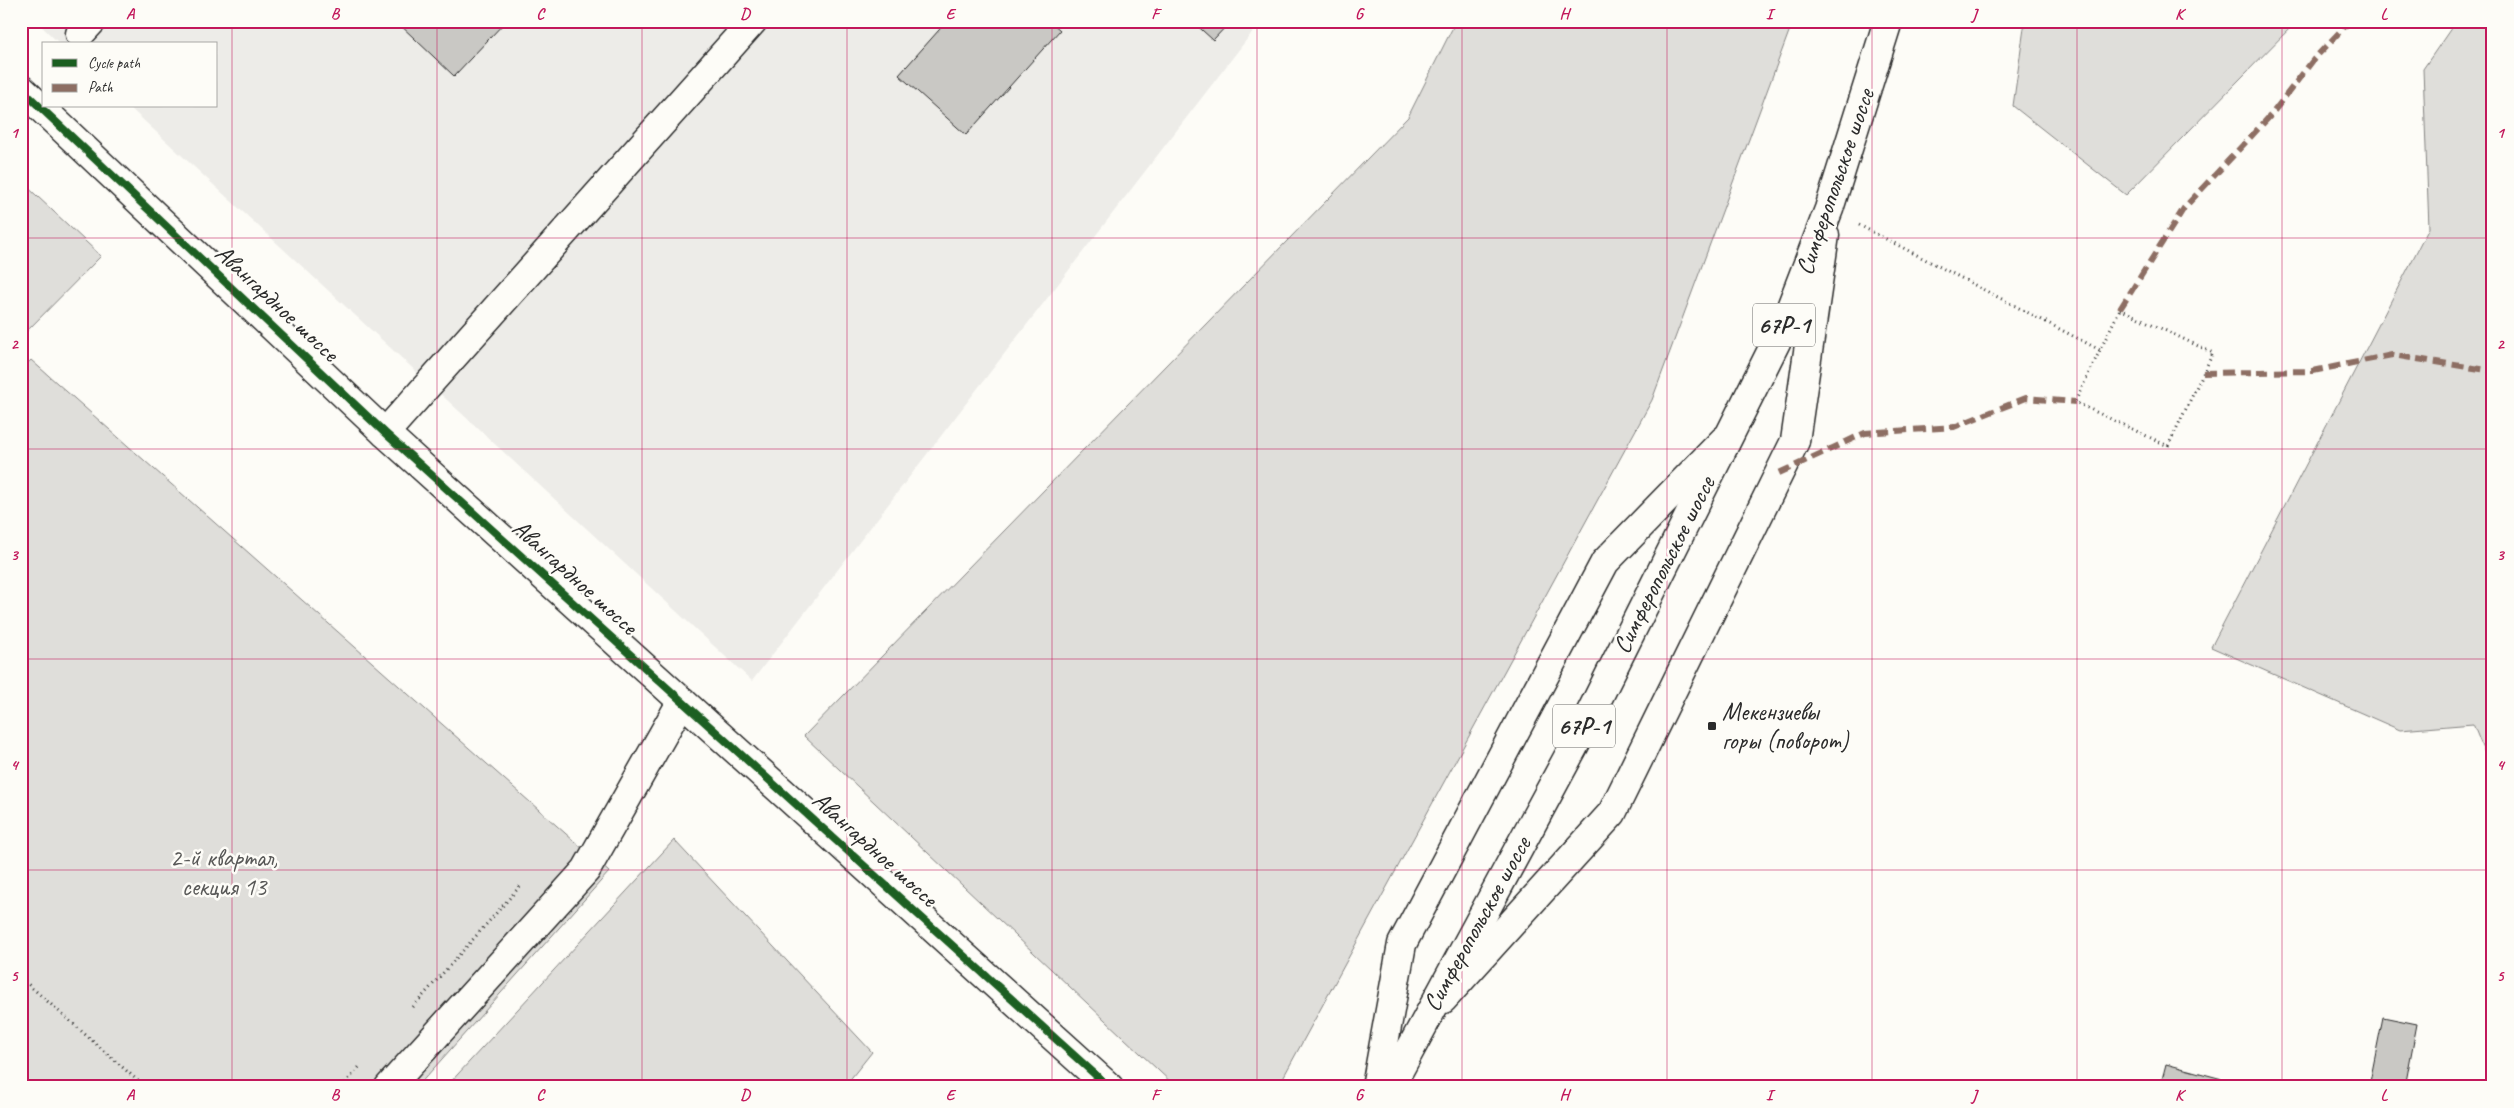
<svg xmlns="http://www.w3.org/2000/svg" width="2514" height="1108" font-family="Caveat,sans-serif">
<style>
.built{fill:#edece8}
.green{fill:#dfdeda;stroke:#858482}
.building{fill:#c9c8c4;stroke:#2b2b2b}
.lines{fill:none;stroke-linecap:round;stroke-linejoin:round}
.minor-casing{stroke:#2b2b2b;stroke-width:31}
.major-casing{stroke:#2b2b2b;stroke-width:31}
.path{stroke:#2b2b2b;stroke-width:3;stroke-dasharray:1 4;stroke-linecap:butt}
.minor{stroke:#fdfcf7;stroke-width:28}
.major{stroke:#fdfcf7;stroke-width:28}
.quiet{stroke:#8d6e63;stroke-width:6;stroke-dasharray:12 6;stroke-linecap:butt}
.cycleway-casing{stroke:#fdfcf7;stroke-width:11}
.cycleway{stroke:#1b5e20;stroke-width:8}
.grid{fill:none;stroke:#c2185b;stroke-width:1;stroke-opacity:0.55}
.poi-dot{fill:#2b2b2b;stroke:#fdfcf7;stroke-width:2}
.labels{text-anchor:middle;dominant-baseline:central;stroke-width:5;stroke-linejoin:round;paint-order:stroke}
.shield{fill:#fdfcf7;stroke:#6a6a68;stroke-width:1}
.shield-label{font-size:24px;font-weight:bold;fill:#2b2b2b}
.street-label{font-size:25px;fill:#2b2b2b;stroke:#fdfcf7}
.poi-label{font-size:25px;fill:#2b2b2b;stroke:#fdfcf7;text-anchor:start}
.park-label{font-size:25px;fill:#585857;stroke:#fdfcf7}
.neatline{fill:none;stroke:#c2185b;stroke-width:2}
.grid-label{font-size:16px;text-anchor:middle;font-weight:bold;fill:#c2185b}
</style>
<rect width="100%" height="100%" fill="#fdfcf7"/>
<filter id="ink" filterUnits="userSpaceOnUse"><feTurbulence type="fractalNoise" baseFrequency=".02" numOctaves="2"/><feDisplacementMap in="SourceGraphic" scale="10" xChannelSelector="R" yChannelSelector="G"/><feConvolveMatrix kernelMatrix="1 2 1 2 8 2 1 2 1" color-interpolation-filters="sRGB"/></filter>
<g filter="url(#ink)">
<!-- built -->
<polygon class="built" points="36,21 1261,21 752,681 128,106 216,106 216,44 60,44"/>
<!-- green -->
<g class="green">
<polygon points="1456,21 1793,21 1652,400 1278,1087 1176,1087 804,736 1408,117"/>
<polygon points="2025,21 2297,21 2126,195 2013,106"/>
<polygon points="2456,21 2493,21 2493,773 2473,724 2400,730 2211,647 2429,228 2423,69"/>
<polygon points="21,181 101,256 21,337"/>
<polygon points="31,360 609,872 417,1087 21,1087 21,370"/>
<polygon points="674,840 872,1052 844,1087 446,1087"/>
</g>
<!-- building -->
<g class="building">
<polygon points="396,21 506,21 454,76"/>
<polygon points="947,21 1050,21 1060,30 966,135 899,75"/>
<polygon points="1192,21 1231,21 1213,40"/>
<polygon points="2383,1017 2417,1024 2405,1087 2369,1087"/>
<polygon points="2166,1064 2241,1084 2240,1087 2160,1087"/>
</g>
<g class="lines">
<defs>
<g id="minor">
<polyline points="80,34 92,21"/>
<polyline points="21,89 385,433 1109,1087"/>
<polyline points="385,433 753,21"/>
<polyline points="1443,999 1612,813 1795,441 1825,235"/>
<polyline points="389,1087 586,870 682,701"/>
<polyline points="1376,1087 1402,944 1605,562 1724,440"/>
</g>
<polyline id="major" points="1390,1087 1574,746 1783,328 1829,209 1888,21"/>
</defs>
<!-- minor casing -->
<use href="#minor" class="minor-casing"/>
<!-- major casing -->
<use href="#major" class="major-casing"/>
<!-- path -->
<g class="path">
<polyline points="1859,225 2100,350"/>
<polygon points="2120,309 2213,353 2168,446 2075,402"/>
<polyline points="21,978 145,1087"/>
<polyline points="413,1007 522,884"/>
<polyline points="342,1087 361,1065"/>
</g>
<!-- minor -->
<use href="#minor" class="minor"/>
<!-- major -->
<use href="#major" class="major"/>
<!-- quiet -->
<g class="quiet">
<polyline points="2120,309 2184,208 2271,115 2314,59 2350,21"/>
<polyline points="2203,373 2313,371 2392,355 2493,371"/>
<polyline points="1779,473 1865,433 1954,427 2026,398 2075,402"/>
</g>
<defs>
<polyline id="cycleway" points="21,89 385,433 1109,1087"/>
</defs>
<!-- cycleway casing -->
<use href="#cycleway" class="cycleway-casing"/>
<!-- cycleway -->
<use href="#cycleway" class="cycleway"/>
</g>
</g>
<!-- grid -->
<path class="grid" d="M232,21V1087M437,21V1087M642,21V1087M847,21V1087M1052,21V1087M1257,21V1087M1462,21V1087M1667,21V1087M1872,21V1087M2077,21V1087M2282,21V1087M21,238H2493M21,449H2493M21,659H2493M21,870H2493"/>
<!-- markers -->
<rect class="poi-dot" x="1707" y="721" width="10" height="10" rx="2.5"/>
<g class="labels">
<!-- shield labels -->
<g class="shield">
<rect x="1753" y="303.5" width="62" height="43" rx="4"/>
<rect x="1553" y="704.5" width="62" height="43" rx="4"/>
</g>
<g class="shield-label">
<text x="1784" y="325">67Р-1</text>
<text x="1584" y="726">67Р-1</text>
</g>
<!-- street labels -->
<g class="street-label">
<text transform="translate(1835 182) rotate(-71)">Симферопольское шоссе</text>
<text transform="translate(277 303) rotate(43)">Авангардное шоссе</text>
<text transform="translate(1664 565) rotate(-63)">Симферопольское шоссе</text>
<text transform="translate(575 577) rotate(42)">Авангардное шоссе</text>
<text transform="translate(875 849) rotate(42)">Авангардное шоссе</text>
<text transform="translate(1477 924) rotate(-61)">Симферопольское шоссе</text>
</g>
<!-- poi labels -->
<g class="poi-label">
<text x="1722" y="712">Мекензиевы<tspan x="1722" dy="29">горы (поворот)</tspan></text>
</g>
<!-- park labels -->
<g class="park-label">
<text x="224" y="858">2-й квартал,<tspan x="224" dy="29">секция 13</tspan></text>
</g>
</g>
<!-- margin -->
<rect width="2514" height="1108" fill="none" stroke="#fdfcf7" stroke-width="55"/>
<!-- legend -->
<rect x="42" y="42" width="175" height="65" fill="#fdfcf7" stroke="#a9a8a5"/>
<rect x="52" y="59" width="25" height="8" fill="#1b5e20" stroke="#a9a8a5"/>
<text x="88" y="68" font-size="15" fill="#2b2b2b">Cycle path</text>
<rect x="52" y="84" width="25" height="8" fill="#8d6e63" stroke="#a9a8a5"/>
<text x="88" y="92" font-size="15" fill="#2b2b2b">Path</text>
<rect x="28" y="28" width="2458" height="1052" class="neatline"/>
<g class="grid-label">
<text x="130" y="19">A</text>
<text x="335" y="19">B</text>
<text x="540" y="19">C</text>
<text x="745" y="19">D</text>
<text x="950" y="19">E</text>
<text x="1155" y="19">F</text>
<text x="1359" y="19">G</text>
<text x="1564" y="19">H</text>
<text x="1769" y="19">I</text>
<text x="1974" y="19">J</text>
<text x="2179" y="19">K</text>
<text x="2384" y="19">L</text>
<text x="14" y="138">1</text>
<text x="2500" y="138">1</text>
<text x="14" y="349">2</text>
<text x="2500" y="349">2</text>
<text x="14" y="560">3</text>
<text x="2500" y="560">3</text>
<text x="14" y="770">4</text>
<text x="2500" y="770">4</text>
<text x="14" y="981">5</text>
<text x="2500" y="981">5</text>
<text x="130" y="1100">A</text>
<text x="335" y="1100">B</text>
<text x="540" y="1100">C</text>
<text x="745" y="1100">D</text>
<text x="950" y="1100">E</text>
<text x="1155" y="1100">F</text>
<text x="1359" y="1100">G</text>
<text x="1564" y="1100">H</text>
<text x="1769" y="1100">I</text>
<text x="1974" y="1100">J</text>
<text x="2179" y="1100">K</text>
<text x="2384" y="1100">L</text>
</g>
</svg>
